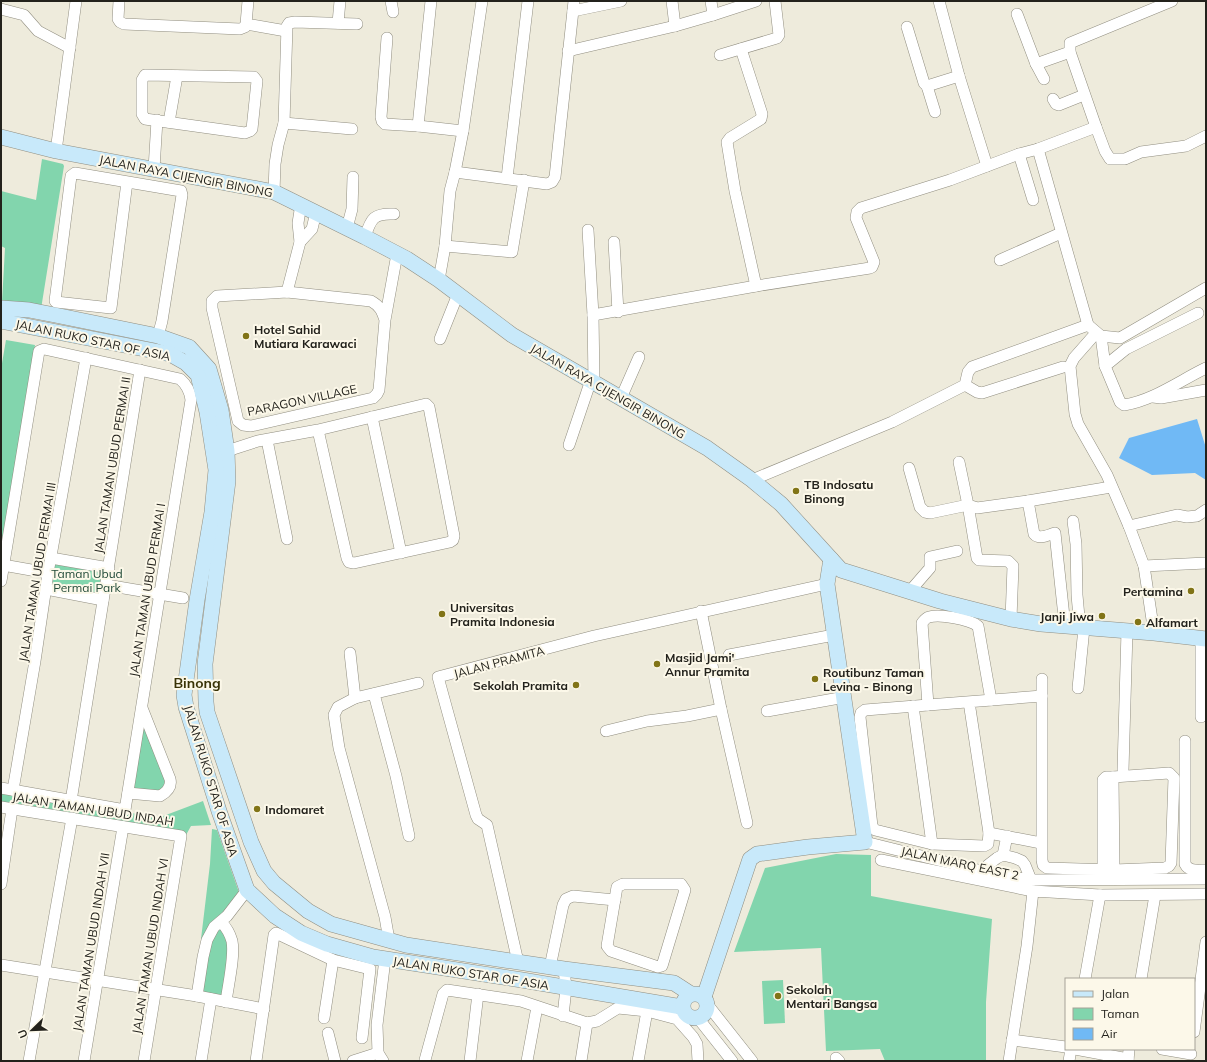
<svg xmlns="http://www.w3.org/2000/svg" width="1207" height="1062" font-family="Mulish,sans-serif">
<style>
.green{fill:#82d5ad}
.water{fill:#70b9f5}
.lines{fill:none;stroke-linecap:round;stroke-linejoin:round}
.street-casing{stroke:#918e80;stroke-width:12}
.secondary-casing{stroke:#918e80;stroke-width:16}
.street{stroke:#fff;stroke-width:11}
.secondary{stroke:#c8e9fa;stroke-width:15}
.poi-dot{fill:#817417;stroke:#fcf8e9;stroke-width:1.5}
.labels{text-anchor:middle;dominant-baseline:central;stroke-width:4;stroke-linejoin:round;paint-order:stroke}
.street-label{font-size:12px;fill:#23221c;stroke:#fcf8e9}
.poi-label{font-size:12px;font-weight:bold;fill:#23221c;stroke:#fcf8e9;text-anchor:start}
.park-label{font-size:12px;fill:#204937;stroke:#fcf8e9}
.quarter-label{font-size:14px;font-weight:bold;fill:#393307;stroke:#fcf8e9}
</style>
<rect width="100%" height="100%" fill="#eeebdc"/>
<!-- green -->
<g class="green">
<polygon points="42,159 63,164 64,166 41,309 2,302 5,248 1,246 1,191 36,200"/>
<polygon points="6,340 35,345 1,562 1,369"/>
<polygon points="51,558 109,568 103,600 46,589"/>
<polygon points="142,708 170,779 167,791 128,793"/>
<polygon points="1,788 158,818 203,801 211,825 191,826 186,835 1,807"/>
<polygon points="212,829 217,830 241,898 227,916 232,941 226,1002 197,996 206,940 201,939 210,864"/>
<polygon points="836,854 871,855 871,896 992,919 986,1002 986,1061 885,1061 880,1049 826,1051 821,948 734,952 765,868"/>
<polygon points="783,980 785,1023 764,1024 762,981"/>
</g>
<!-- water -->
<polygon class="water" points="1197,419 1206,448 1206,480 1195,473 1152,475 1119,458 1129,438"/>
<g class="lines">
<defs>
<g id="street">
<polyline points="119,1 118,19 120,22 124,24 240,29 245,27 246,24 248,1"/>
<polyline points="391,1 393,12"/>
<polyline points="672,1 675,26"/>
<polyline points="711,1 713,15"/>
<polyline points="939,1 959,76 987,166"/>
<polyline points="1,9 24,15 38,31 70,48"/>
<polyline points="573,11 621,1"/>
<polyline points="1017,14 1036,64 1044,79"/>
<polyline points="338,23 340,1"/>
<polyline points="246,24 286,31"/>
<polyline points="907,27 924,83 927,86 935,112"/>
<polyline points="387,38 381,117 382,121 385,124 418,126 463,131"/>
<polyline points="741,49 762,114 761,119 730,138 727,142 735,191 756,286"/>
<polyline points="568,51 675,26 713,15 756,1"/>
<polyline points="720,55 777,38 779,35 775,1"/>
<polyline points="1036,64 1070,52"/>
<polygon points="145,75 254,77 257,81 252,129 250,131 245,133 145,119 142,114 142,80"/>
<polyline points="927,86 959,76"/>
<polyline points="1053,99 1056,104 1059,105 1084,95"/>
<polyline points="169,122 177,76"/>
<polyline points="284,123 352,129"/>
<polyline points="418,126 431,1"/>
<polyline points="1096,127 1105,151 1110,159 1125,159 1141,152 1186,146 1206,136"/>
<polyline points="1038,149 1088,325"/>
<polyline points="56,151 76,1"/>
<polyline points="1019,154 1033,200"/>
<polyline points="154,169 157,120"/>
<polyline points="455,172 547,184 552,182 555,177 574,1"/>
<polyline points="507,178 528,1"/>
<polyline points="127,182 111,308 56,302 55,301 71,176 75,173 181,191 182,195 162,321 158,336"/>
<polyline points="274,192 275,164 278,145 284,123 287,26 289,23 295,22 357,24"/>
<polyline points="347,228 352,209 353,177"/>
<polyline points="588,230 593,315 594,382"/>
<path d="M365,237C371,218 374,213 394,214"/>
<polyline points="300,242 312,229 316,212"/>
<polyline points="614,242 618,312"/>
<polyline points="445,246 512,252 524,180"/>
<polyline points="1000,260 1061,233"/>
<polyline points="439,280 445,246 450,191 455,172 463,131 482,1"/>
<polyline points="287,292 300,242 298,223 301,204"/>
<path d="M1198,313L1126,349L1105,366L1120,402L1124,405C1154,400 1179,381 1206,368"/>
<polyline points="593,315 756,286 870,268 872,267 874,262 856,218 857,212 861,208 950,180 1019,154 1038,149 1096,127 1070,52 1070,43 1172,1"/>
<path d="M385,320C382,311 380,306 371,301L287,292L217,296L212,301V308L238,421L243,425L251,426L373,398L377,394L379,390L385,320L397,254"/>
<polyline points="1096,333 1074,358 1070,366 1075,414 1078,424 1107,475 1129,526 1144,566 1154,633"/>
<polyline points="1101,336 1105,366"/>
<polyline points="440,339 458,294"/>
<polyline points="965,385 977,392 982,393 1063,367"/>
<polyline points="1153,397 1161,398 1206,390"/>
<polyline points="621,398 639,357"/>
<polyline points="372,417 401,553"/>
<polyline points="267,440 287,539"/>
<polyline points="569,445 591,380"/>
<polyline points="227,451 258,441 318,430 426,404 429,407 454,536 453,540 450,542 354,563 349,562 347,558 318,430"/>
<polyline points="959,462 968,505 977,508 1028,501 1111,487"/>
<polyline points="909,468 920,507 925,512 930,513 968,505 977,558 979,560 1008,561 1013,566 1011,619"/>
<polyline points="752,480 892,422 965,385 968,372 972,367 1088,325 1101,336 1120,338 1206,288"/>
<path d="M1028,501L1034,534C1039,540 1048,535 1055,533L1065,626"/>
<polyline points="1073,521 1076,544 1077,595 1080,628"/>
<polyline points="1129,526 1177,515 1187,517 1197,516 1206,510"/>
<polyline points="51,558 109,568"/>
<polyline points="3,565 48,573"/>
<polyline points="1144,566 1206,563"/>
<path d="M1,581L39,351L44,349L180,379C187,385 190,391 191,400L125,810L1,788"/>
<polyline points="106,585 183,598"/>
<polyline points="46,589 103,600"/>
<polyline points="910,591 930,568 930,557 957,551"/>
<polyline points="701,611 721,709 747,823"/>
<polyline points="1201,638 1201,717"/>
<polyline points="350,653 355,698"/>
<polyline points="729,655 834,635"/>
<polyline points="1042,679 1042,860 1043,865 1047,868 1114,870 1165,868 1169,866 1171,863 1174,778 1169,773 1113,777"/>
<polyline points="1078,688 1084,628"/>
<polyline points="374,694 396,776 409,836"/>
<path d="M969,702L989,833L988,844L984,846L932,844L875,830L872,826L860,717L861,713L865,710C924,705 983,701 1042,696"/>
<path d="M928,705L922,623C924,621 925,618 929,617C940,614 969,619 978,626L991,700"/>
<polyline points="913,706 932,844"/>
<polyline points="767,711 845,697"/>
<polyline points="606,731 647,721 687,716 721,709"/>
<path d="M1185,741V864C1189,872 1198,870 1206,870"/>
<polyline points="1123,770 1127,631"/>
<polyline points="13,790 35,661 48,573 86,358"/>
<path d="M128,793L160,796C167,792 172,787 170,779L142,708"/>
<polyline points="71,801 140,370"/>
<polyline points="1,807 181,836 144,1061"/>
<polyline points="989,833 1041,843"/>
<polyline points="865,842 994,874 1031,880 1206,879"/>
<polyline points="1003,855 1007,836"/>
<polyline points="881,860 1033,891"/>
<polyline points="1103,870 1103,780 1106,777 1113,777 1114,870"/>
<polyline points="984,872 988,865 997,858 1003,855 1015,858 1022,861 1025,865 1031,880"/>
<polyline points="1,884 12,809"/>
<polygon points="623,884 681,884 685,890 662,966 658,967 611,951 607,946 617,887"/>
<path d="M221,922C226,927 230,934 232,941C235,957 228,985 226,1002"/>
<polyline points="389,940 385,917 339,748 334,715 338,707 355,698 418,683"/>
<polyline points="518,962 487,825 478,819 476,815 438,677 594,636 827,584"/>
<polyline points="1,965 197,996 264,1009"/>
<polyline points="550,967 563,905 566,899 573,896 615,900"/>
<polyline points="1085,979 1100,895"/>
<polyline points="1141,979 1155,895"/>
<polyline points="197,996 203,957 207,940 214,927 227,916 247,890"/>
<polyline points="707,1004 752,1061"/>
<polyline points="563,1016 566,988 564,969"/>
<polyline points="324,1018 333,960"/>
<polyline points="698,1018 732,1061"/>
<polyline points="1194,1032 1206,942"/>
<polyline points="328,1033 335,1061"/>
<polyline points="1012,1040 1066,1047"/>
<polyline points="1075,1049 1128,1059"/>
<polyline points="1162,1049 1191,1054"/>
<polyline points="836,1058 839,1061"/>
<polyline points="425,1060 443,994 447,990 521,1001 587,1023 597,1021 618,1008 647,1011 677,1019 693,1037 697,1044 698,1061"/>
<polyline points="29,1061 72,818"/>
<polyline points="84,1061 123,827"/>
<polyline points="201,1061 211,999"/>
<polyline points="256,1061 274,935 276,933 333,960 370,969 362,1038"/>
<polyline points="353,1061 378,1053"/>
<polyline points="383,1061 378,1053 377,1025 385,959"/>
<polyline points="470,1061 478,994"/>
<polyline points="527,1061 537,1007"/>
<polyline points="581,1061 587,1023"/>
<polyline points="638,1061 647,1011"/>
<polyline points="1009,1061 1027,946 1033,891 1100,895 1206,894"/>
<polyline points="1069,1061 1071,1049"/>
<polyline points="1128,1061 1129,1049"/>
</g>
<g id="secondary">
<polyline points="1,137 56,151 274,192 365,237 407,259 439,280 512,335 707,448 752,480 781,504 841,570 940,601 1011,619 1041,624 1154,633 1206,639"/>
<polyline points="1,308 29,310 55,315 158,336 189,347 209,369 221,410 227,451 228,481 205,664 206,702 207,712 251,842 264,871 274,883 308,911 331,924 406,945 564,969 674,983 691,994"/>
<polyline points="1,321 170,354 186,363 198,375 207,412 216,470 212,512 197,600 184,695 186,707 219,811 247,890 275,916 301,933 327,944 373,957 522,980 682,1007"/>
<circle cx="695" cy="1006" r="12"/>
<polyline points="704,997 750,859 757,854 808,847 865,842 827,584 831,559"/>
</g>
</defs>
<!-- street casing -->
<use href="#street" class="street-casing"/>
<!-- secondary casing -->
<use href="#secondary" class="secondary-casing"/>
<!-- street -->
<use href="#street" class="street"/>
<!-- secondary -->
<use href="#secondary" class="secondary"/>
</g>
<!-- markers -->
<g class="poi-dot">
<circle cx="246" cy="336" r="4"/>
<circle cx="796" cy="491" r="4"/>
<circle cx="1191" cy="591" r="4"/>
<circle cx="442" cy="614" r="4"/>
<circle cx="1102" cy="616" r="4"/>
<circle cx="1138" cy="622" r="4"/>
<circle cx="657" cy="664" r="4"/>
<circle cx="815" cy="679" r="4"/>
<circle cx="576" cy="685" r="4"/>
<circle cx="257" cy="809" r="4"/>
<circle cx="778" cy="996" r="4"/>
</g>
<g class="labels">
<!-- street labels -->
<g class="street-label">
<text transform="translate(186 176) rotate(11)">JALAN RAYA CIJENGIR BINONG</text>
<text transform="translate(93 340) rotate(12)">JALAN RUKO STAR OF ASIA</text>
<text transform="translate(608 391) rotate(30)">JALAN RAYA CIJENGIR BINONG</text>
<text transform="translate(302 400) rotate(-12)">PARAGON VILLAGE</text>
<text transform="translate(112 465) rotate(-81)">JALAN TAMAN UBUD PERMAI II</text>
<text transform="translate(37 572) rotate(-81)">JALAN TAMAN UBUD PERMAI III</text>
<text transform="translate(147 590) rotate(-81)">JALAN TAMAN UBUD PERMAI I</text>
<text transform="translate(499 662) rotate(-15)">JALAN PRAMITA</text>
<text transform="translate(211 781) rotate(73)">JALAN RUKO STAR OF ASIA</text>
<text transform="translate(93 809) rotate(9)">JALAN TAMAN UBUD INDAH</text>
<text transform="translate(960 863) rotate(12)">JALAN MARQ EAST 2</text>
<text transform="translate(91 942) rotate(-81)">JALAN TAMAN UBUD INDAH VII</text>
<text transform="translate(150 946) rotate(-81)">JALAN TAMAN UBUD INDAH VI</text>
<text transform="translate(471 973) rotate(9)">JALAN RUKO STAR OF ASIA</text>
</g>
<!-- poi labels -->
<g class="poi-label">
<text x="254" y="329">Hotel Sahid<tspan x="254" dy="14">Mutiara Karawaci</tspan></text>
<text x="804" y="484">TB Indosatu<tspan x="804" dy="14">Binong</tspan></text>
<text x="1183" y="591" text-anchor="end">Pertamina</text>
<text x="450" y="607">Universitas<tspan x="450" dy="14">Pramita Indonesia</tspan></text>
<text x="1094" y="616" text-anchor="end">Janji Jiwa</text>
<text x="1146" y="622">Alfamart</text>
<text x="665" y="657">Masjid Jami'<tspan x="665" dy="14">Annur Pramita</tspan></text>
<text x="823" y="672">Routibunz Taman<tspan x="823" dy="14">Levina - Binong</tspan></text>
<text x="568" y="685" text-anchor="end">Sekolah Pramita</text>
<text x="265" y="809">Indomaret</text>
<text x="786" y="989">Sekolah<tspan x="786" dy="14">Mentari Bangsa</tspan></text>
</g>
<!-- park labels -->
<g class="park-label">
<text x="87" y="573">Taman Ubud<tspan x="87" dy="14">Permai Park</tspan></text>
</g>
<!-- quarter labels -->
<g class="quarter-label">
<text x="197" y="683">Binong</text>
</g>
</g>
<!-- border -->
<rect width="1207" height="1062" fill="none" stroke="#23221c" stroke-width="4"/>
<!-- legend -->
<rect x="1065" y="978" width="130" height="72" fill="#fcf8e9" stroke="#a5a297"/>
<rect x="1073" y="991" width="20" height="6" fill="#c8e9fa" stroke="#a5a297"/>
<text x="1101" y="998" font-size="12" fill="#23221c">Jalan</text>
<rect x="1073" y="1008" width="20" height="12" fill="#82d5ad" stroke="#a5a297"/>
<text x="1101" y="1018" font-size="12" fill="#23221c">Taman</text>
<rect x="1073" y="1028" width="20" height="12" fill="#70b9f5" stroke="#a5a297"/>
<text x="1101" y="1038" font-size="12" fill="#23221c">Air</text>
<!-- north arrow -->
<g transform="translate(32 1030) rotate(247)" stroke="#fcf8e9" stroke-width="3" paint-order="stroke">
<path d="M0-3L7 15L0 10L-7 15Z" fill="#23221c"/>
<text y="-6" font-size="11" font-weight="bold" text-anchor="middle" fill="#23221c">U</text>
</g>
</svg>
